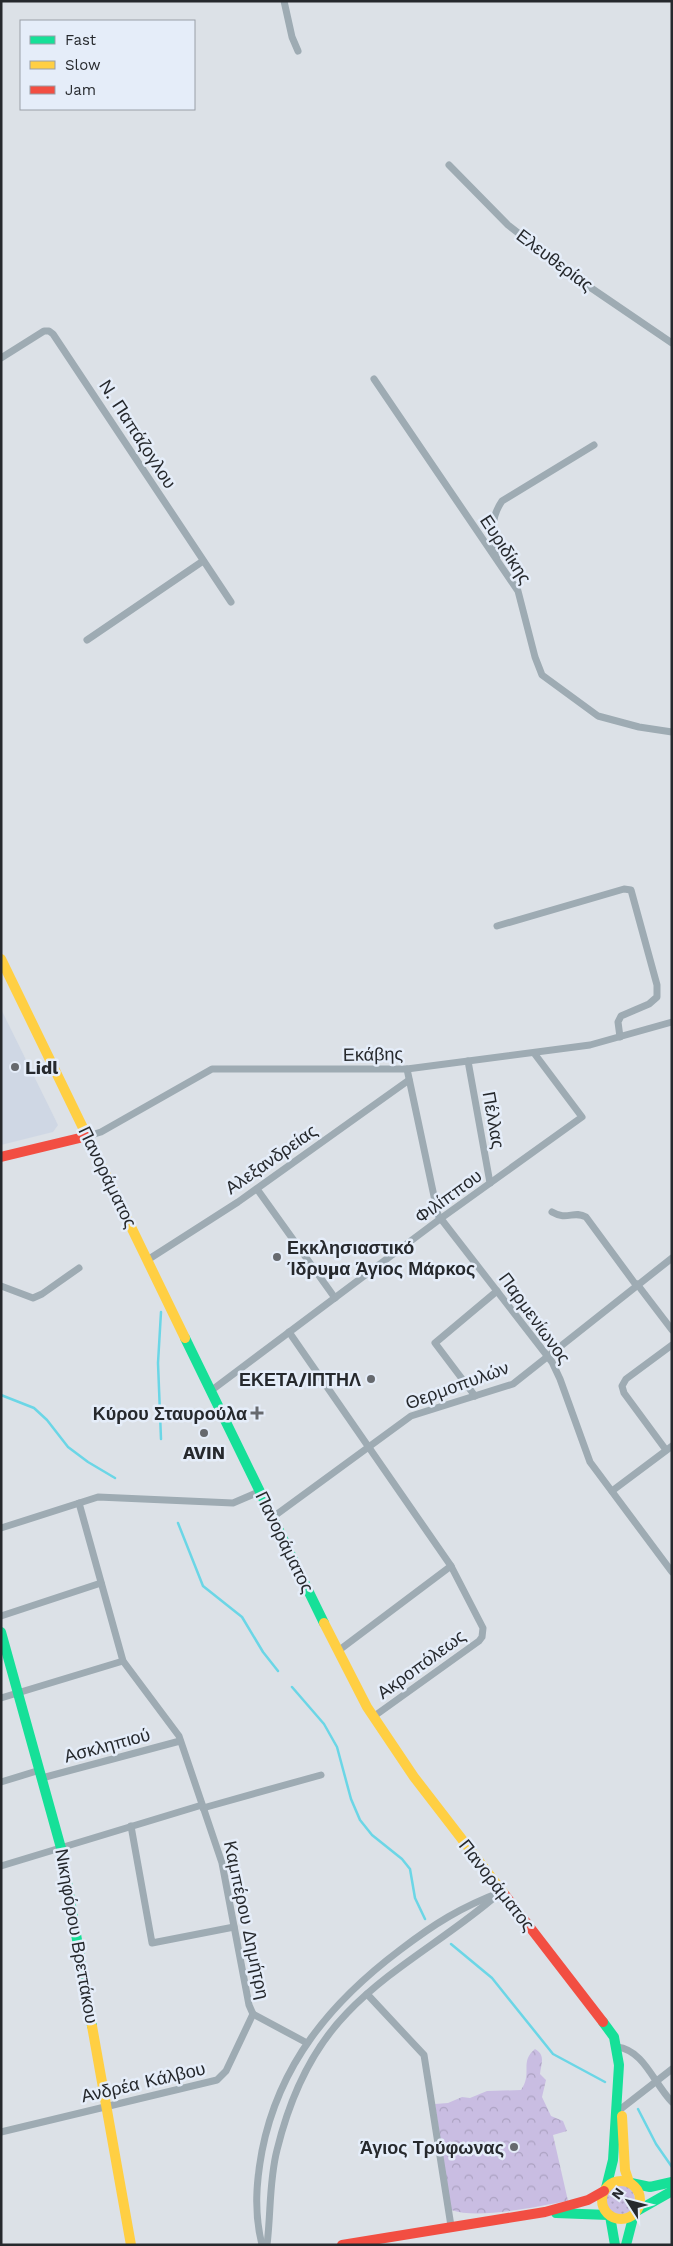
<svg xmlns="http://www.w3.org/2000/svg" width="673" height="2246" font-family="'Work Sans',sans-serif">
<style>
.built{fill:#cfd7e4}
.grass{fill:url(#grass-dots)}
.forest{fill:url(#forest-crowns)}
.lines{fill:none;stroke-linecap:round;stroke-linejoin:round}
.stream{stroke:#6bd6e6;stroke-width:2.5}
.street{stroke:#9eabb3;stroke-width:7}
.fast{stroke:#16e098;stroke-width:10}
.slow{stroke:#ffcf43;stroke-width:10}
.jam{stroke:#f24e42;stroke-width:10}
.poi-dot{fill:#66696e;stroke:#e5edf9;stroke-width:2}
.labels{text-anchor:middle;dominant-baseline:central;stroke-width:5;stroke-linejoin:round;paint-order:stroke}
.street-label{font-size:18px;fill:#26292d;stroke:#e5edf9}
.poi-label{font-size:18px;font-weight:bold;fill:#26292d;stroke:#e5edf9;text-anchor:end}
</style>
<defs>
<pattern id="grass-dots" width="8" height="8" patternUnits="userSpaceOnUse" patternTransform="scale(1.25)"><rect width="8" height="8" fill="#c9bde2"/><path d="M2 2h.1M6 6h.1" fill="none" stroke="#aca2c2" stroke-width="1.8" stroke-linecap="round"/></pattern>
<pattern id="forest-crowns" width="20" height="18" patternUnits="userSpaceOnUse" patternTransform="scale(1.25)"><rect width="20" height="18" fill="#c9bde2"/><path d="M2 6a3 3 0 1 1 6 0M12 15a3 3 0 1 1 6 0" fill="none" stroke="#aca2c2"/></pattern>
</defs>
<rect width="100%" height="100%" fill="#dce1e7"/>
<!-- built -->
<polygon class="built" points="1,1009 58,1125 53,1132 1,1145"/>
<!-- grass -->
<circle class="grass" cx="620" cy="2200" r="15"/>
<!-- forest -->
<path class="forest" d="M535,2049C546,2055 541,2064 540,2074L546,2080L542,2097L551,2116L563,2121L567,2131L553,2135L568,2201C538,2206 479,2220 451,2210L435,2104L448,2103L462,2097L470,2098L487,2091L521,2090C533,2073 519,2062 535,2049Z"/>
<g class="lines">
<!-- stream -->
<g class="stream">
<polyline points="161,1312 158,1363 161,1439"/>
<polyline points="1,1395 34,1408 47,1420 68,1447 88,1462 115,1478"/>
<polyline points="178,1523 203,1586 242,1617 263,1652 278,1671"/>
<polyline points="292,1687 324,1724 337,1747 351,1799 360,1820 372,1835 402,1859 410,1869 415,1898 425,1919"/>
<polyline points="451,1944 492,1978 553,2054 605,2082"/>
<polyline points="638,2109 656,2144 672,2167"/>
</g>
<!-- street -->
<g class="street">
<polyline points="284,1 292,37 298,51"/>
<polyline points="449,165 508,225 575,277 672,343"/>
<polyline points="1,358 44,331 49,331 53,334 231,602"/>
<polyline points="374,379 518,591 535,657 542,675 598,716 639,727 672,732"/>
<path d="M497,556C493,535 489,520 502,501L594,445"/>
<polyline points="87,640 203,561"/>
<polyline points="497,926 624,889 631,890 657,985 657,997 649,1004 621,1016 618,1022 620,1037"/>
<polyline points="468,1061 490,1183"/>
<polyline points="407,1069 438,1215 552,1362 560,1379 590,1462 672,1572"/>
<polyline points="88,1136 101,1132 212,1069 407,1069 590,1045 672,1022"/>
<polyline points="257,1189 335,1298"/>
<path d="M552,1212C567,1221 574,1210 586,1217L636,1285"/>
<polyline points="149,1259 238,1202 409,1080"/>
<polyline points="637,1284 672,1330"/>
<polyline points="1,1286 33,1298 42,1294 79,1268"/>
<polyline points="289,1332 451,1566 483,1628 482,1637 479,1641 373,1717"/>
<polyline points="212,1390 440,1219 582,1117 534,1053"/>
<polyline points="475,1396 435,1343 497,1291"/>
<polyline points="666,1450 624,1393 622,1386 626,1379 672,1345"/>
<polyline points="612,1491 672,1446"/>
<polyline points="79,1503 123,1661 179,1736 222,1863 249,2005 253,2014"/>
<polyline points="273,1517 411,1416 513,1384 672,1258"/>
<polyline points="1,1528 98,1497 233,1503 261,1491"/>
<polyline points="1,1616 101,1583"/>
<polyline points="338,1651 451,1566"/>
<polyline points="1,1698 123,1661"/>
<polyline points="42,1778 180,1741"/>
<polyline points="1,1782 40,1770"/>
<polyline points="203,1808 321,1775"/>
<polyline points="131,1826 152,1943 234,1927"/>
<polyline points="1,1866 202,1805"/>
<polyline points="367,1994 424,2055 451,2226"/>
<path d="M617,2047C644,2050 654,2084 672,2102"/>
<polyline points="622,2108 672,2069"/>
<polyline points="1,2132 217,2080 226,2071 253,2014 307,2043"/>
<path d="M262,2245C254,2213 256,2183 262,2151C279,2064 331,2002 400,1950C434,1924 461,1907 501,1892"/>
<path d="M267,2245C271,2213 269,2181 277,2150C289,2101 311,2050 347,2013C391,1967 449,1937 497,1895"/>
</g>
<!-- fast -->
<g class="fast">
<polyline points="185,1338 324,1623"/>
<polyline points="1,1632 61,1848 92,2026"/>
<polyline points="603,2022 614,2037 619,2065 613,2160 606,2188"/>
<polyline points="631,2183 650,2187 672,2182"/>
<polyline points="637,2211 672,2191"/>
<polyline points="556,2213 608,2215"/>
<polyline points="610,2216 615,2245"/>
<polyline points="626,2245 634,2214"/>
</g>
<!-- slow -->
<g class="slow">
<polyline points="1,959 185,1338"/>
<polyline points="324,1623 367,1707 414,1777 505,1895"/>
<polyline points="92,2026 131,2245"/>
<polyline points="622,2116 625,2170 629,2182"/>
<circle cx="621" cy="2200" r="19"/>
</g>
<!-- jam -->
<g class="jam">
<polyline points="1,1157 88,1136"/>
<polyline points="505,1895 603,2022"/>
<polyline points="342,2245 545,2212 588,2200 604,2191"/>
</g>
</g>
<!-- markers -->
<g class="poi-dot">
<circle cx="15" cy="1067" r="5"/>
<circle cx="277" cy="1257" r="5"/>
<circle cx="371" cy="1379" r="5"/>
<path d="M254.5 1405.5h5v5h5v5h-5v5h-5v-5h-5v-5h5z"/>
<circle cx="204" cy="1433" r="5"/>
<circle cx="514" cy="2147" r="5"/>
</g>
<g class="labels">
<!-- street labels -->
<g class="street-label">
<text transform="translate(555 260) rotate(37)">Ελευθερίας</text>
<text transform="translate(138 434) rotate(57)">Ν. Παπάζογλου</text>
<text transform="translate(506 549) rotate(57)">Ευριδίκης</text>
<text transform="translate(373 1054) rotate(-1)">Εκάβης</text>
<text transform="translate(494 1120) rotate(80)">Πέλλας</text>
<text transform="translate(271 1159) rotate(-35)">Αλεξανδρείας</text>
<text transform="translate(108 1177) rotate(64)">Πανοράματος</text>
<text transform="translate(448 1196) rotate(-36)">Φιλίππου</text>
<text transform="translate(535 1318) rotate(54)">Παρμενίωνος</text>
<text transform="translate(457 1385) rotate(-20)">Θερμοπυλών</text>
<text transform="translate(285 1542) rotate(64)">Πανοράματος</text>
<text transform="translate(421 1664) rotate(-36)">Ακροπόλεως</text>
<text transform="translate(107 1745) rotate(-15)">Ασκληπιού</text>
<text transform="translate(497 1885) rotate(52)">Πανοράματος</text>
<text transform="translate(247 1920) rotate(78)">Καμπέρου Δημήτρη</text>
<text transform="translate(77 1936) rotate(80)">Νικηφόρου Βρεττάκου</text>
<text transform="translate(143 2082) rotate(-13)">Ανδρέα Κάλβου</text>
</g>
<!-- poi labels -->
<g class="poi-label">
<text x="25" y="1067" text-anchor="start">Lidl</text>
<text x="287" y="1247" text-anchor="start">Εκκλησιαστικό<tspan x="287" dy="21">Ίδρυμα Άγιος Μάρκος</tspan></text>
<text x="361" y="1379">ΕΚΕΤΑ/ΙΠΤΗΛ</text>
<text x="247" y="1413">Κύρου Σταυρούλα</text>
<text x="204" y="1452" text-anchor="middle">AVIN</text>
<text x="504" y="2147">Άγιος Τρύφωνας</text>
</g>
</g>
<!-- border -->
<rect width="673" height="2246" fill="none" stroke="#26292d" stroke-width="5"/>
<!-- legend -->
<rect x="20" y="20" width="175" height="90" fill="#e5edf9" stroke="#999fa7"/>
<rect x="30" y="36" width="25" height="8" fill="#16e098" stroke="#999fa7"/>
<text x="65" y="45" font-size="15" fill="#26292d">Fast</text>
<rect x="30" y="61" width="25" height="8" fill="#ffcf43" stroke="#999fa7"/>
<text x="65" y="70" font-size="15" fill="#26292d">Slow</text>
<rect x="30" y="86" width="25" height="8" fill="#f24e42" stroke="#999fa7"/>
<text x="65" y="95" font-size="15" fill="#26292d">Jam</text>
<!-- north arrow -->
<g transform="translate(628 2201) rotate(306)" stroke="#e5edf9" stroke-width="4" paint-order="stroke">
<path d="M0-4L9 19L0 12L-9 19Z" fill="#26292d"/>
<text y="-8" font-size="14" font-weight="bold" text-anchor="middle" fill="#26292d">N</text>
</g>
</svg>
